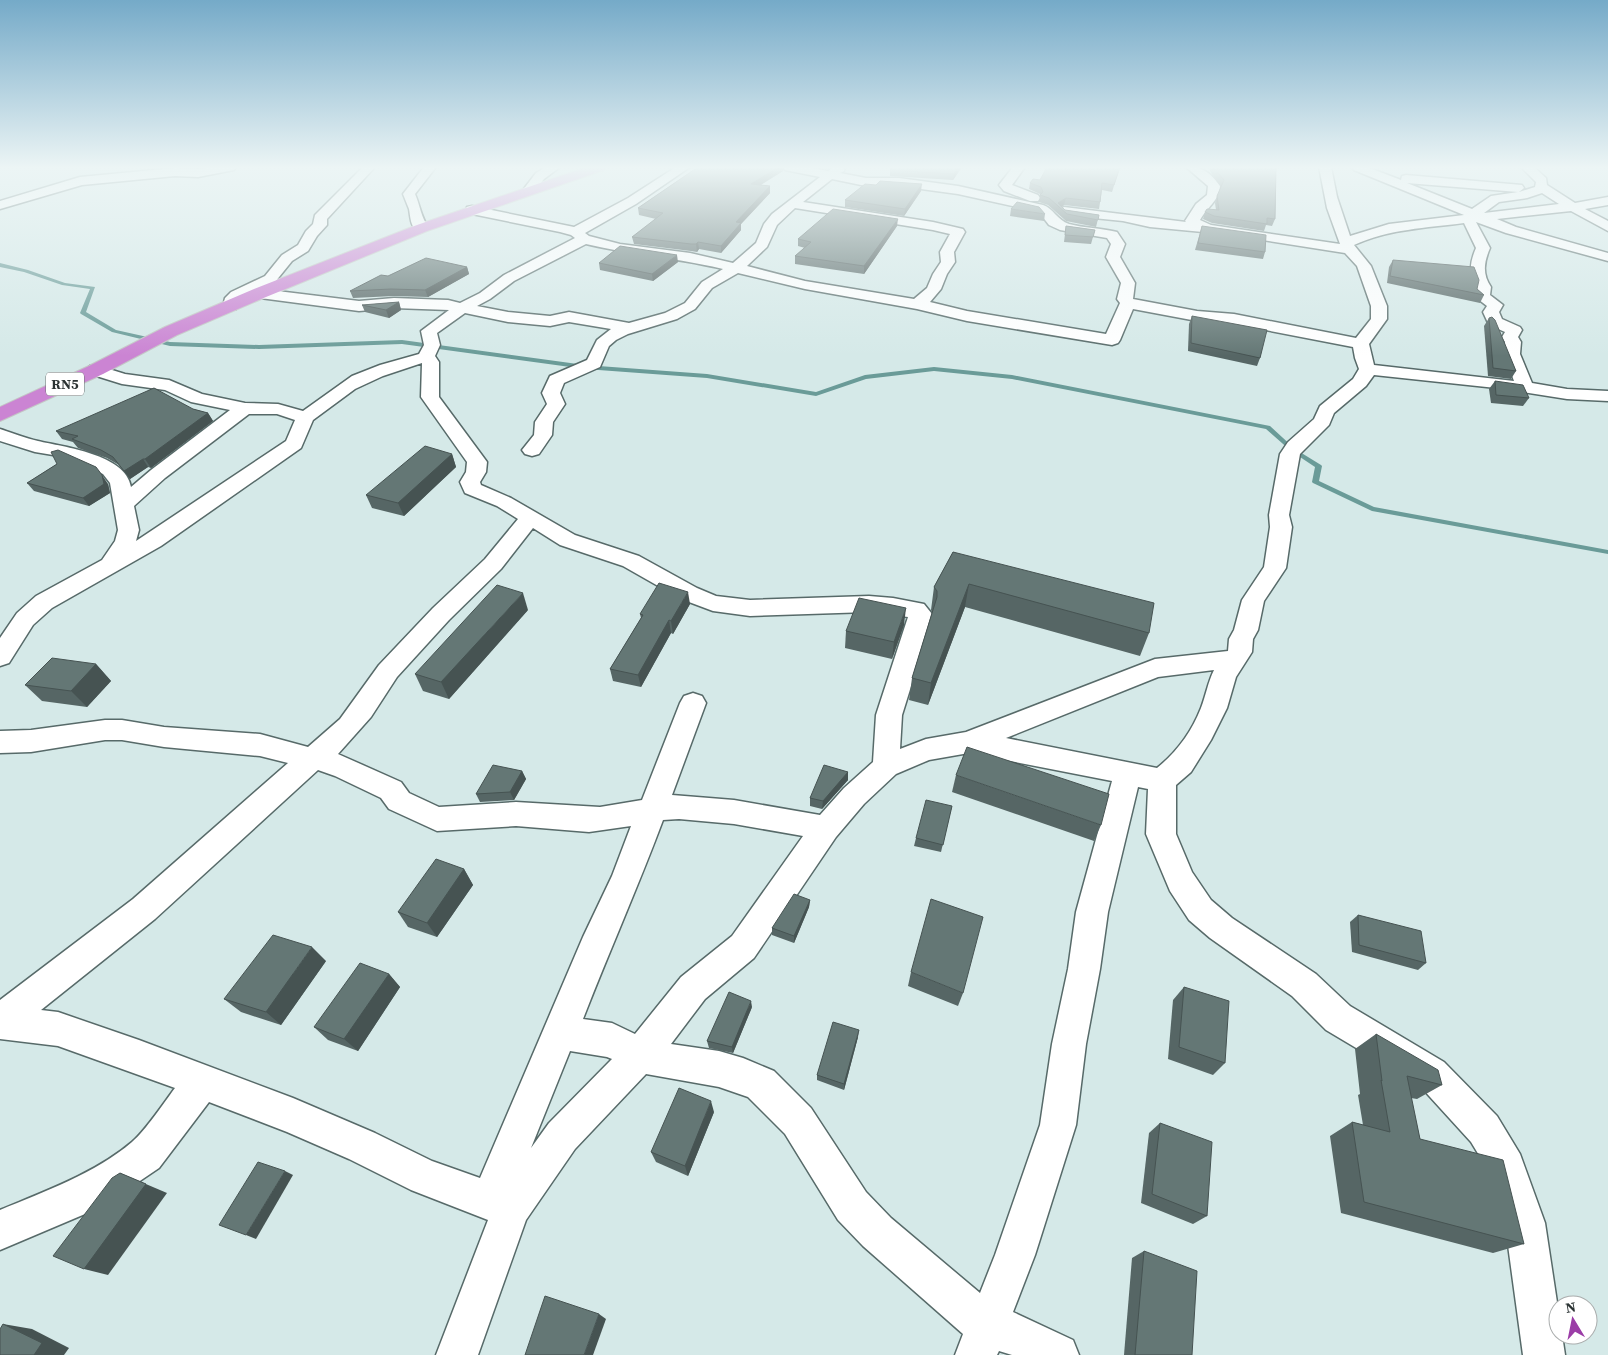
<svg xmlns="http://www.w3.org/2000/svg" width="1608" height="1355" font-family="'Source Serif 4',serif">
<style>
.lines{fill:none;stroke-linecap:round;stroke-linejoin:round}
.stream{fill:#6a9b98;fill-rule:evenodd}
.minor-casing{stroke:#576a69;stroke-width:3}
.trunk-casing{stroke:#c4c6c6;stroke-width:2}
.minor{fill:#fff;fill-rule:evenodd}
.trunk{fill:#cb84d3;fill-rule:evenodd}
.wall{fill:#566665}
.shaded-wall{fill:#465352}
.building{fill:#647775;stroke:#465352}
.labels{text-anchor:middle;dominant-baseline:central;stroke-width:5;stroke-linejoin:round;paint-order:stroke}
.shield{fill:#fff;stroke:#6b7070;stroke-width:1}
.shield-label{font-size:14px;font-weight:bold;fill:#2b3333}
</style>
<rect width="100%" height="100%" fill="#d5e9e8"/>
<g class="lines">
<!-- stream -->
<polygon class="stream" points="0,263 28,270 65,283 95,287 86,312 116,330 170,342 259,345 402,340 585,365 707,374 816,392 865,375 934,367 1012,375 1270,426 1295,449 1321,465 1322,466 1319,481 1374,507 1608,550 1608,554 1372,511 1313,483 1312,482 1315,467 1291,451 1266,429 1012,379 934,371 866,379 816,396 707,378 585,369 402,344 259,349 170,346 112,332 81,314 80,313 90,289 62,285 24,272 0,267"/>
<defs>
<g id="minor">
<polygon points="213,167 236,167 234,170 198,177 175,176 82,185 0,209 0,201 80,177 175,168 198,169"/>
<path d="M363,167H375L327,219V225L317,236L308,251L292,261L275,282L261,289L359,301L394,298L448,300L460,303L480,293L504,275L575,238L571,235L560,232L467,213L466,210L467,207L472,206L574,227L628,198L676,167H690L636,204L585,233L589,236L620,244L690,253L733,263L756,243L764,224L772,214L820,177L785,170L783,167H806L828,171L834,167H845L844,171L840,173L866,178H899L958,186L1043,205C1053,208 1057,220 1069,224C1084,228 1101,228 1117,232L1125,244L1120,257L1135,283L1133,299L1197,311L1234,314L1356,338L1371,319V306L1357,266L1345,253L1224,234L1150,227L1123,221L1064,215L1058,211L1064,207L1186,222L1185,221L1196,204L1207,195L1208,186L1186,167C1203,167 1210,172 1220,186C1219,201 1207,207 1200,220L1211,225L1340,244L1327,208L1319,167H1331L1337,197L1350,236L1389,224L1464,215L1354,170L1352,167H1367L1401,180L1402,176L1406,175L1522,185L1524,188L1519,192L1535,187L1536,182L1521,167H1534L1546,178L1547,185L1575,203L1608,197V205L1585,209L1608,221V231L1571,211L1497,219L1516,227L1608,253V261L1506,233L1476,222L1490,248C1484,262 1482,274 1491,287L1490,295L1503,305L1499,312L1502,319L1520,327L1522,330L1518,337L1521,342L1520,354L1532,383L1567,389L1608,391V401L1567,399L1496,388L1374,375L1366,386L1334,413L1329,425L1300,454L1289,515L1292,527L1286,568L1264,601L1258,630L1253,639L1252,652L1236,677L1227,708L1211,740L1191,772L1176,785V834L1192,872L1211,900L1232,918L1316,974L1350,1006L1444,1062L1497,1116L1520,1154L1545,1223L1558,1309V1335H1562L1565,1355H1523L1505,1223L1491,1175L1471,1142L1420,1086L1326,1030L1292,996L1210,938L1189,920L1170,891L1146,834L1148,789L1138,787L1108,912L1100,969L1086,1044L1076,1125L1035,1255L1013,1312L1073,1340L1079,1355H1012L999,1351L997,1355H955L963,1334L863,1246L838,1220L785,1134L748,1097L719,1087L646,1074L575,1149L526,1220L478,1355H436L488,1220L411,1190L349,1159L287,1132L209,1102L159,1168L128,1189L85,1214L0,1250V1210C43,1192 96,1173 132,1142C146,1130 163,1104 175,1088L58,1046L0,1039V1000L133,899L288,763L260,756L164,747L122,740H105L31,752L0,753V731L31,730L105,720H122L164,727L260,734L308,747L340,719L379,665L433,608L485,559L518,519L497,506L465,493L460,482L466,472L467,462L421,397L422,363L383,376L355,389L313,420L301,448L161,546L52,608L33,625L9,663L0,666V638L17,613L36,596L102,560L115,541L118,530L110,483L103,474L65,457L35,452L0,441V429C13,433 25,438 38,441C63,447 126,454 131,487L151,470L230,410L191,402L165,390L122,384L90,374L87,370L90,366L96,365L125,374L169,380L202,394L245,403L278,404L303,411L352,376L380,365L419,354L424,345L421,331L449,310L394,308L359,311L260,298L255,296L253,293L240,299L236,309H226L223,306L225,298L231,292L265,276L282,255L298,245L306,231L313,224L315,215ZM832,179L866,186H899L958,194L1039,212L1049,225L1060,230L1107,238L1111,244L1106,257L1121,283L1117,299L1120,303L1106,334L967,311L930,302L941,289L947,274L955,262L954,252L965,232L963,229L933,222L803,202ZM1407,183L1518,192L1491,196L1472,209ZM1542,193L1559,204L1484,213L1499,202L1527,198ZM795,208L933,230L950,234L940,252L941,262L933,274L927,288L914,299L805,281L747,266L767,247L777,225ZM1464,223L1476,248C1470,262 1468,274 1477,287L1474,296L1487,306L1483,312L1489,325L1505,332L1502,337L1505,342L1504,354L1514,381L1374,365L1369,344L1387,319V306L1371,266L1354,245C1389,229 1426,228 1464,223ZM586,244C631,255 678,258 723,269L702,282L685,303L665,313L629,323L569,312L550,316L508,312L477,306L490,299L514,281ZM738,273L805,289L917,309L967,321L1112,345L1118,343L1120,340L1133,309L1197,321L1234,324L1353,347L1355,358L1359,369L1353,379L1320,406L1314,419L1288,442L1280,454L1269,515L1270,527L1264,567L1242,600L1234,630L1229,639L1228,651L1155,659L966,732L926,739L900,749L902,715L932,619V614L924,604L893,598L869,596L750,600L716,596L697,588L639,556L575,535L511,498L481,485L480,482L486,472L487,462L439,397V362L435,356L440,345L437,333L465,313L508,322L550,326L569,322L611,329L597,340L587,360L550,376L542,393L547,404L535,422L534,435L522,450L525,454L532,456L539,454L552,435L553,422L565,404L560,393L564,383L600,367L609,346L616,340L628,334L677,319L695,309L712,288ZM249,414H277L295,420L286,441L136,541L139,530L134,506L165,478ZM533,528L560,545L623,566L681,599L713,611L750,616L869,612L908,617L876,715L873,762L844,788L820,815L734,800L672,795L706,703L702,696L693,693L684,696L680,703L642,800L600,807L516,802L439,807L409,793L401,782L338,754L371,717L397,677L449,620L501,569ZM1214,670C1208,682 1206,695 1201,708C1192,731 1177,752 1157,768L1006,738L1158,677ZM969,753L1112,781L1076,912L1068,969L1052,1044L1040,1125L995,1255L980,1293L891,1218L866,1192L811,1108L774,1071L743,1058L719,1051L671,1044L705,999L754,958L836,837L864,804L896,774L929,760ZM318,770L335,776L381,798L389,809L437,831L516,826L589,832L631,826L612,876L583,937L480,1178L432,1161L375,1133L293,1098L139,1040L58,1012L41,1010L155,919ZM679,819L734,824L803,836L732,936L681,977L635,1034L612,1023L583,1019C609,952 638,887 663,820ZM570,1051L607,1057L612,1059L549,1123L531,1148Z"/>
<path d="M424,167H436L415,194C420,205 421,218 429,228L422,232C410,229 411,220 409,209C407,204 405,199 403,194Z"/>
<polygon points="546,167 560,167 544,179 533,193 525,193 523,190 536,173"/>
<polygon points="1013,167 1025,167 1012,185 1038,195 1040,198 1038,201 1030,201 1004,191 999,185"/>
</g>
<polygon id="trunk" points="587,167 605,167 604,170 427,231 266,297 177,335 103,374 0,421 0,407 89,366 165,327 254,289 417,225"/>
</defs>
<!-- minor casing -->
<use href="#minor" class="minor-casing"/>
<!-- trunk casing -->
<use href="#trunk" class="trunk-casing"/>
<!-- minor -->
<use href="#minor" class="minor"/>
<!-- trunk -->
<use href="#trunk" class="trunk"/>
</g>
<!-- wall -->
<g class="wall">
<polygon points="698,167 783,167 783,171 761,185 770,186 770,193 741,224 741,230 721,253 699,249 697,252 691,251 634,244 632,237 656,219 639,215 638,208"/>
<polygon points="962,167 953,180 890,176 890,170"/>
<polygon points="1120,167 1112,192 1102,190 1099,209 1064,205 1062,207 1065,210 1099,215 1096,227 1066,221 1048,205 1039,202 1040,196 1040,194 1029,189 1030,183"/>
<polygon points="1209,167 1276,167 1275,219 1272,226 1266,225 1264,231 1212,223 1203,219 1205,212 1216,210 1215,203 1221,186 1211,173"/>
<polygon points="921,191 904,216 845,207 845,200"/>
<polygon points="1011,209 1045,214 1044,221 1010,216"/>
<polygon points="897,226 864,274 795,264 795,256 805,248 798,246 798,239"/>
<polygon points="1066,226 1095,230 1091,244 1064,242"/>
<polygon points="1202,226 1265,252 1263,259 1195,250"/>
<polygon points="1393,260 1477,289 1484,295 1480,303 1387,283 1389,267"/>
<polygon points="678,262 653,281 600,270 599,263"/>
<polygon points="467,267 469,274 428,297 394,296 353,298 350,291"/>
<polygon points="399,302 401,310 389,318 365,312 362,305"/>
<polygon points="1192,316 1260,358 1257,366 1188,351 1189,324"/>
<polygon points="1489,318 1516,371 1511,379 1488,376 1484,326"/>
<polygon points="1495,381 1529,398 1523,406 1491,403 1489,389"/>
<polygon points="193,409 208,413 213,421 151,468 148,467 130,479 119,465 107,458 78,448 73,442 62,439 56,431"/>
<polygon points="452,454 456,467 404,516 372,508 366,495"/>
<polygon points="57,464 108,484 110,493 89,506 34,491 27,483"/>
<polygon points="953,552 1149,633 1140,656 965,607 928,705 909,700 912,678 932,612 931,610 934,587"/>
<polygon points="690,604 673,634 671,633 641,687 613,681 610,669 641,618 640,614"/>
<polygon points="528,610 449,699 423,691 415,674"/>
<polygon points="904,625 892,659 845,648 846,631"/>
<polygon points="96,664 111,681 87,707 42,701 25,685"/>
<polygon points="522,771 526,779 514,800 480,802 476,794"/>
<polygon points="848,772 848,780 822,809 810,806 810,798"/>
<polygon points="956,775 1101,825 1094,841 952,792"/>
<polygon points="952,806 941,852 914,846 916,838"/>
<polygon points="464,869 473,885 437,937 408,927 398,912"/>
<polygon points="810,900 809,907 794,943 772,935 772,928"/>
<polygon points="1358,915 1426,963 1418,970 1352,952 1350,922"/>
<polygon points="326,961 281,1025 241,1012 224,999"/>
<polygon points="911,972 963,993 958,1006 908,986"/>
<polygon points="389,974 400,987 358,1051 328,1040 314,1027"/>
<polygon points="1184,987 1225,1063 1213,1075 1168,1059 1173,1000"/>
<polygon points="752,1007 733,1053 709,1048 707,1041"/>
<polygon points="1376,1034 1442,1085 1417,1099 1411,1098 1420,1139 1524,1244 1493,1253 1341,1213 1330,1136 1352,1122 1363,1125 1358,1095 1360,1094 1355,1049"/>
<polygon points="858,1037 844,1090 817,1080 817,1075"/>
<polygon points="714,1112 688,1176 656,1162 651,1152"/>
<polygon points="1160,1123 1207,1216 1193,1224 1141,1203 1149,1133"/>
<polygon points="1144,1251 1192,1355 1124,1355 1132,1258"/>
</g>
<!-- shaded-wall -->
<g class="shaded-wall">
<polygon points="779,167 783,167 783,171 752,190 751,184"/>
<polygon points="958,167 962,167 953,180 954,174"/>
<polygon points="922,184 921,191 904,216 905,209"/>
<polygon points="770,186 770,193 741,224 741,230 721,253 721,246 736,222"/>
<polygon points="1066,198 1064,205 1060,208 1058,203"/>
<polygon points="898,219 897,226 864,274 864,266"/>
<polygon points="698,242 699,249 697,252 696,244"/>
<polygon points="677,255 678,262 653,281 652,274"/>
<polygon points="467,267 469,274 428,297 425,290"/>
<polygon points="399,302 401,310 389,318 386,310"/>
<polygon points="208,413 213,421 151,468 145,459"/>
<polygon points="452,454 456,467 404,516 398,503"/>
<polygon points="143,459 148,467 130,479 124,471"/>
<polygon points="102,475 108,484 110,493 89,506 83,498"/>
<polygon points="969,584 965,607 928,705 931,683"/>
<polygon points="688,592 690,604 673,634 671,621"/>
<polygon points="523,593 528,610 449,699 441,682"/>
<polygon points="906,608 904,625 892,659 894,642"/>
<polygon points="669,620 671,633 641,687 638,675"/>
<polygon points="96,664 111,681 87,707 71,691"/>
<polygon points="522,771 526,779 514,800 510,792"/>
<polygon points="848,772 848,780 822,809 823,801"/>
<polygon points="464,869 473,885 437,937 427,923"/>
<polygon points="810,900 809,907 794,943 794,936"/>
<polygon points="312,947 326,961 281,1025 266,1012"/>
<polygon points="389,974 400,987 358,1051 344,1039"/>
<polygon points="751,1001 752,1007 733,1053 732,1047"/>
<polygon points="859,1030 858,1037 844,1090 844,1084"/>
<polygon points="711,1101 714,1112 688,1176 685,1166"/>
<polygon points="285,1171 293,1175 256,1239 246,1235"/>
<polygon points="120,1173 167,1193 108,1275 84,1269"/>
<polygon points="599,1314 606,1319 593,1355 584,1355"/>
<polygon points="3,1324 32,1329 69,1348 64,1355 34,1355"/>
</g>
<!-- building -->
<g class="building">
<polygon points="698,167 779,167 751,184 770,186 736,222 741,223 721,246 698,242 696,244 691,244 632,237 663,213 638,208"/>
<polygon points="893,167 958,167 954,174 890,170"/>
<polygon points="1047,167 1120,167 1114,185 1102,183 1100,202 1066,198 1058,203 1065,210 1099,215 1098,220 1067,214 1049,198 1040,195 1043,192 1041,187 1030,183 1033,179 1040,180"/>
<polygon points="1213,167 1276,167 1275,219 1267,218 1267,224 1214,216 1205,212 1207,209 1219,210 1217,196 1224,180"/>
<polygon points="880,181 922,184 905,209 845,200 865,184 876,185"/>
<polygon points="1017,202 1039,207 1045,214 1011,209"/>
<polygon points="833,209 898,219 864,266 795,256 811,242 798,239"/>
<polygon points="1066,226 1095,230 1093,237 1065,235"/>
<polygon points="1202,226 1266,235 1265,252 1198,243"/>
<polygon points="620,246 677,255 652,274 599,263"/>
<polygon points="426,258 467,267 425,290 391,289 350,291 381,275 388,276"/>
<polygon points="1393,260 1474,267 1479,280 1477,289 1484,295 1390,276"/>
<polygon points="399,302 386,310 362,305"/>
<polygon points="1192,316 1267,330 1260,358 1191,343"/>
<polygon points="1492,317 1495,320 1516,371 1493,368 1489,318"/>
<polygon points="1495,381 1523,385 1529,398 1496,395"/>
<polygon points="154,388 193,409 208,413 145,459 143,459 124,471 113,457 101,450 72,439 78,436 56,431"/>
<polygon points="425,446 452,454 398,503 366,495"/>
<polygon points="58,450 96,467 102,475 104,484 83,498 27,483 57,464 51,452"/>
<polygon points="953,552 1154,603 1149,633 969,584 931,683 912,678 937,597 937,591 934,587"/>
<polygon points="659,583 688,592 671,621 669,620 638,675 610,669 643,615 640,614"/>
<polygon points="497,585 523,593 441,682 415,674"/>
<polygon points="859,598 906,608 894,642 846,631"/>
<polygon points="52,658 96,664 71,691 25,685"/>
<polygon points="967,747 1109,794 1101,825 956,775"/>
<polygon points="493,765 522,771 510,792 476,794"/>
<polygon points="824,765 848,772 823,801 810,798"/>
<polygon points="926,800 952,806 943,845 916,838"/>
<polygon points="436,859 464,869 427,923 398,912"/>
<polygon points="794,894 810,900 794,936 772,928"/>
<polygon points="931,899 983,917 963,993 911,972"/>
<polygon points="1358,915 1421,931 1426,963 1359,945"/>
<polygon points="273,935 312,947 266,1012 224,999"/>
<polygon points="360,963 389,974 344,1039 314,1027"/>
<polygon points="1184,987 1229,1001 1225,1063 1179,1047"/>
<polygon points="729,992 751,1001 732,1047 707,1041"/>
<polygon points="833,1022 859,1030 844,1084 817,1075"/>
<polygon points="1376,1034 1438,1070 1442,1085 1407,1076 1420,1139 1503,1160 1524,1244 1364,1202 1352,1122 1390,1132 1381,1080 1382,1081"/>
<polygon points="679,1088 711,1101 685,1166 651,1152"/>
<polygon points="1160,1123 1212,1142 1207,1216 1152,1194"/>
<polygon points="258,1162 285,1171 246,1235 219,1225"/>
<polygon points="120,1173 146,1184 84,1269 53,1256 112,1178"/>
<polygon points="1144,1251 1197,1271 1192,1355 1135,1355"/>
<polygon points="545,1296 599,1314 584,1355 525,1355"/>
<polygon points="3,1324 42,1343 34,1355 0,1355 0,1329"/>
</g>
<!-- sky -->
<linearGradient id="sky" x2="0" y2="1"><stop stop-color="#75aac8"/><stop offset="0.47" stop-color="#ecf5f5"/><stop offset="1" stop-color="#ecf5f5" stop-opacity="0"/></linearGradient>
<rect width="1608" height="356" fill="url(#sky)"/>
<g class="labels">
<!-- shield labels -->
<rect class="shield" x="46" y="372.5" width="38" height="23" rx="4"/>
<g class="shield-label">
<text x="65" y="384">RN5</text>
</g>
</g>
<!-- north arrow -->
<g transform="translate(1573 1320) rotate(350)"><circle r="24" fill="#ffffff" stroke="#aaadad"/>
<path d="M0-4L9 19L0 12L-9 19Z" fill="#9b3da7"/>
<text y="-8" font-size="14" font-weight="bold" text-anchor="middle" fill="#2b3333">N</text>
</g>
</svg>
